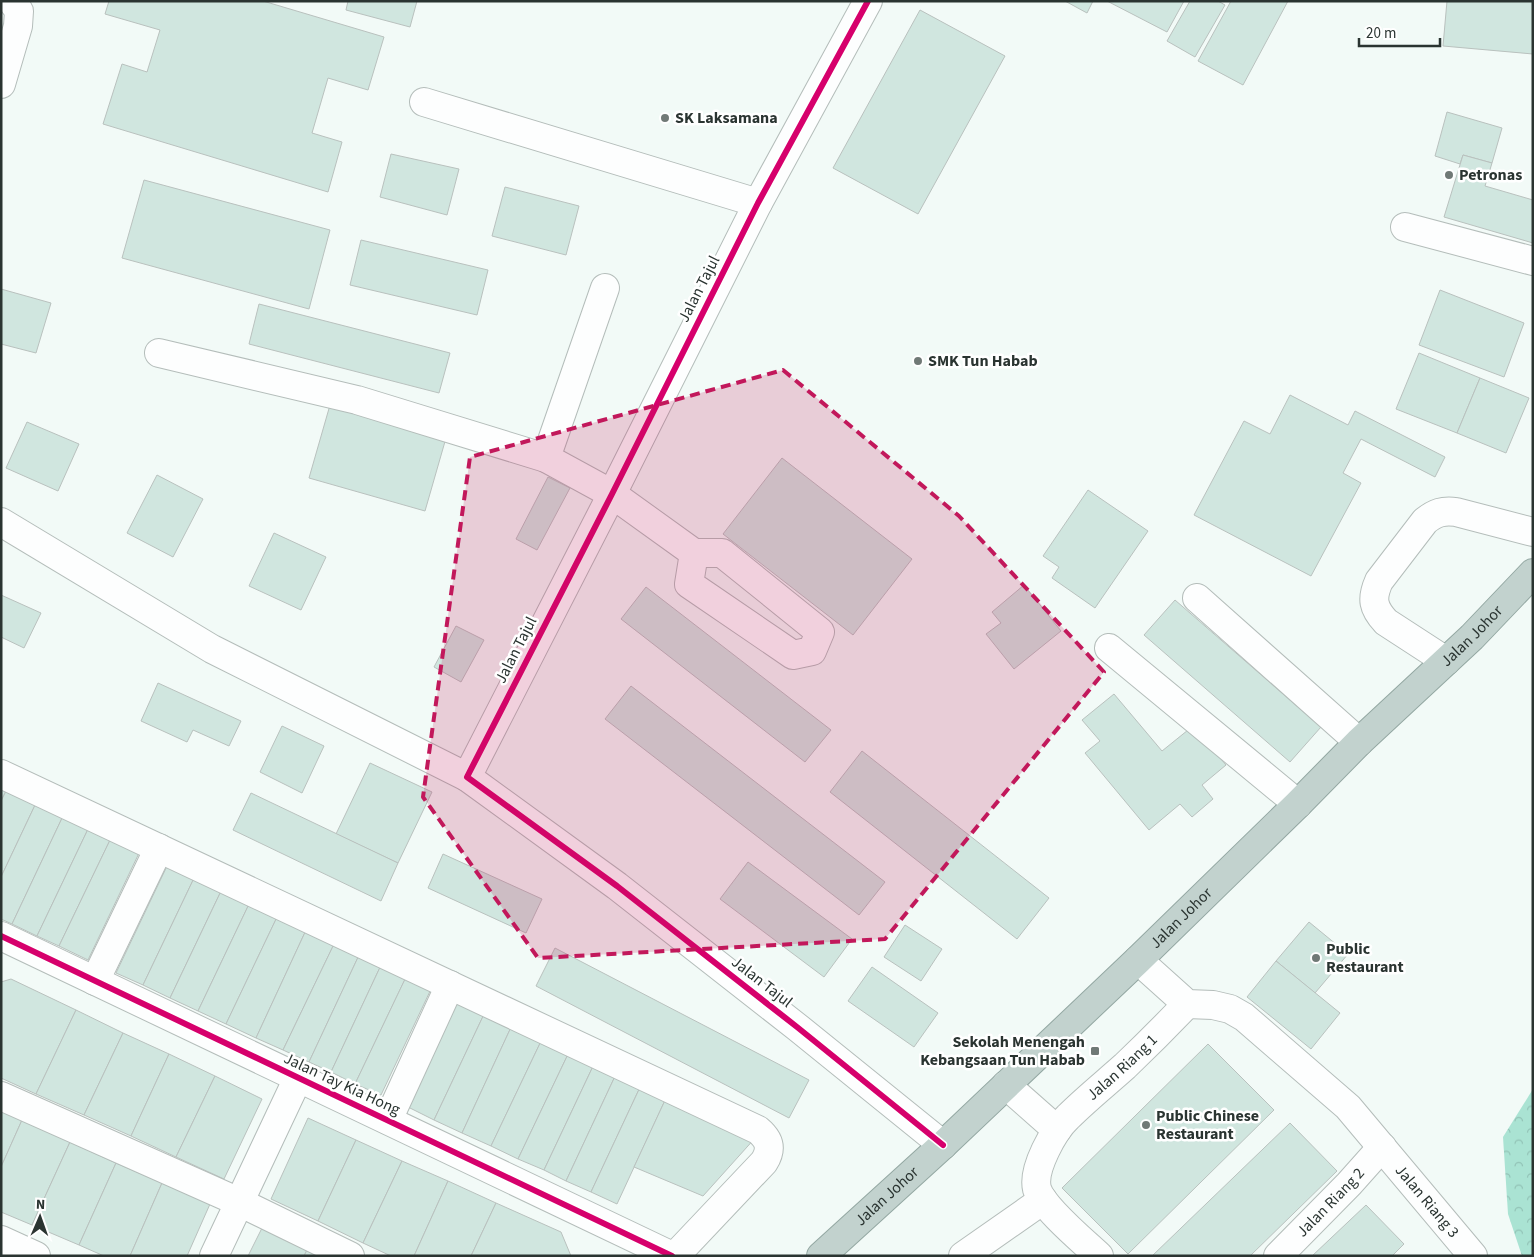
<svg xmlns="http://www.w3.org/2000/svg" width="1534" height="1257" font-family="'Source Sans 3',sans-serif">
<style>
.forest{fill:url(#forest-crowns)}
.building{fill:#d0e6df;stroke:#b9c1be}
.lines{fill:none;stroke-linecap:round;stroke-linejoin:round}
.minor-casing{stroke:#b4bdba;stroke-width:30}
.highway-casing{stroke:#93a7a2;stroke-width:30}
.minor{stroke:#fdfefe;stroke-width:28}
.highway{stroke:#c2d2ce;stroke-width:28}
.cycleway-casing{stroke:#fff;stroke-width:9}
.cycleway{stroke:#d6006c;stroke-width:6}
.marked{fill:#c2185b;fill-opacity:0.2;stroke:#c2185b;stroke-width:4;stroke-dasharray:10 6;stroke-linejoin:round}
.poi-dot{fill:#707976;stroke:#fff;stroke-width:2}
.labels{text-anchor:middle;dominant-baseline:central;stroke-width:5;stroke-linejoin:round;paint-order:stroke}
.poi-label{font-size:16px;font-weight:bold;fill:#2a3431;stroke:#fff;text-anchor:start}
.street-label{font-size:16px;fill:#2a3431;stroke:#fff}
</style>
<defs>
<pattern id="forest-crowns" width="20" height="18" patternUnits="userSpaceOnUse" patternTransform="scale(1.25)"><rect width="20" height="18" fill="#aae3d3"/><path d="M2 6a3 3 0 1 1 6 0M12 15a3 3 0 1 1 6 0" fill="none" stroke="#92c3b6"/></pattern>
</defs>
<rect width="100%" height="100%" fill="#f2faf7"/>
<!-- forest -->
<polygon class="forest" points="1533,1089 1533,1256 1522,1256 1508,1214 1503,1137"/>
<!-- building -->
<g class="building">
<polygon points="109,1 263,1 384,37 368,90 328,78 312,133 342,142 328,192 103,124 122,64 147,72 160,30 105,14"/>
<polygon points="348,1 417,1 410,27 346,10"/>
<polygon points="1065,1 1093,1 1087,13"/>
<polygon points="1107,1 1184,1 1167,32"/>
<polygon points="1190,1 1218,1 1225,5 1195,57 1167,41"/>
<polygon points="1231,1 1288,1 1243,85 1198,61"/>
<polygon points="1447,1 1533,1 1533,54 1443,46"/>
<polygon points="920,10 1005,56 918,214 833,168"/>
<polygon points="1447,112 1502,128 1492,163 1463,155 1460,164 1435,156"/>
<polygon points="391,154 459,169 447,215 380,197"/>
<polygon points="1463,155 1492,163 1485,186 1533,200 1533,243 1444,217"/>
<polygon points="144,180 330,230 309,309 122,258"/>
<polygon points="505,187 579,206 566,255 492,236"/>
<polygon points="361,240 488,270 477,315 350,285"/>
<polygon points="1,289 51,303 36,353 1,344"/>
<polygon points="1440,290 1524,323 1504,377 1419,345"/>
<polygon points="259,304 450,353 439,393 249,344"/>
<polygon points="1419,353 1480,378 1457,433 1396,409"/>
<polygon points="1480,378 1529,398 1506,453 1457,433"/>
<polygon points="1290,395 1348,425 1355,411 1445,457 1435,477 1361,439 1343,473 1361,483 1311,576 1194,515 1244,421 1270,434"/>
<polygon points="330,405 446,438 425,511 309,478"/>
<polygon points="27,422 79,444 58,491 6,468"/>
<polygon points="782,458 912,559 853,635 723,534"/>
<polygon points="157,475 203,499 173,557 127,533"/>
<polygon points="548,477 570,488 537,550 516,539"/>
<polygon points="1088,490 1148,531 1095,608 1052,578 1059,567 1043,556"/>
<polygon points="274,533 326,557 301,610 249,586"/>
<polygon points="1024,585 1061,631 1014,669 986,634 1001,623 992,612"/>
<polygon points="646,587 831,730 805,762 621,619"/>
<polygon points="1,595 41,613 24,648 1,637"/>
<polygon points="1175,600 1321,727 1290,762 1144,635"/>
<polygon points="456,626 484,640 461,682 434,667"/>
<polygon points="158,683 241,721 229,746 193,730 187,742 141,721"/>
<polygon points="631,686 885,882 859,915 605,719"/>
<polygon points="1114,694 1162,751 1193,726 1226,765 1202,785 1213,799 1192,817 1180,804 1149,830 1085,753 1100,741 1082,720"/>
<polygon points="282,726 324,746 302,793 260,772"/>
<polygon points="862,751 1049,898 1017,939 830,792"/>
<polygon points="370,763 432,792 398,863 336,834"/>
<polygon points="1,786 7,789 1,801"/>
<polygon points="7,789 36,803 1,877 1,801"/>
<polygon points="251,793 398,863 381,901 233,830"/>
<polygon points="36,803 63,816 12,924 1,919 1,877"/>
<polygon points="63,816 89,827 37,936 12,924"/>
<polygon points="89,827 111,838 59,946 37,936"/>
<polygon points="111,838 140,851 88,960 59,946"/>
<polygon points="443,854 542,899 526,933 428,888"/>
<polygon points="748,862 852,939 824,977 720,899"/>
<polygon points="168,864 195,876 143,985 116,973"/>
<polygon points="195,876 222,889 170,998 143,985"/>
<polygon points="222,889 250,902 198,1011 170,998"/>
<polygon points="250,902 278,915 226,1024 198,1011"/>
<polygon points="278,915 307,928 256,1038 226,1024"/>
<polygon points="1309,922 1348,954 1315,993 1276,961"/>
<polygon points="905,925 942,949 921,981 884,957"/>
<polygon points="307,928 335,942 283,1050 256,1038"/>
<polygon points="335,942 360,953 309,1062 283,1050"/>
<polygon points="555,948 809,1080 789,1118 536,986"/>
<polygon points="360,953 382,963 331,1072 309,1062"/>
<polygon points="1276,961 1340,1013 1311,1049 1247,997"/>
<polygon points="382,963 407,975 355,1084 331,1072"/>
<polygon points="872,967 938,1013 914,1047 848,1001"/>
<polygon points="407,975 432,987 381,1095 355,1084"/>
<polygon points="11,979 76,1010 36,1094 1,1078 1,982"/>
<polygon points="457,997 486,1010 434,1120 406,1106"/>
<polygon points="76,1010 123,1033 84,1115 36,1094"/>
<polygon points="486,1010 513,1023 462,1133 434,1120"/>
<polygon points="513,1023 543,1037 491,1146 462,1133"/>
<polygon points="123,1033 169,1054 131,1136 84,1115"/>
<polygon points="543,1037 570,1050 518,1159 491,1146"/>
<polygon points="1208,1044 1274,1110 1128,1254 1062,1188"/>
<polygon points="570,1050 595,1062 544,1170 518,1159"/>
<polygon points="169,1054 215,1076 176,1157 131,1136"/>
<polygon points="595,1062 617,1072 566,1181 544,1170"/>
<polygon points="617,1072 642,1083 591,1192 566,1181"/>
<polygon points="215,1076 262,1099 224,1179 176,1157"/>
<polygon points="642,1083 667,1096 617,1204 591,1192"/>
<polygon points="667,1096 756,1137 703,1196 634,1167"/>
<polygon points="1,1111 22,1120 1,1167"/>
<polygon points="308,1118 356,1140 318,1221 271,1199"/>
<polygon points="22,1120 70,1142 32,1225 1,1212 1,1167"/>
<polygon points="1290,1123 1337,1171 1250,1256 1152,1256"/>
<polygon points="356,1140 402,1161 363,1243 318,1221"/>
<polygon points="70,1142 116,1163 79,1245 32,1225"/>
<polygon points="402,1161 448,1181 414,1256 391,1256 363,1243"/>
<polygon points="116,1163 162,1183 130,1256 104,1256 79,1245"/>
<polygon points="448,1181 496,1203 471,1256 414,1256"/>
<polygon points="162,1183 210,1204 187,1256 130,1256"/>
<polygon points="496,1203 561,1232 571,1256 471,1256"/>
<polygon points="1366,1205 1404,1244 1392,1256 1312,1256"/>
<polygon points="262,1228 307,1250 304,1256 248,1256"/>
<polygon points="307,1250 320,1256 304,1256"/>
</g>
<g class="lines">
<defs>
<g id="minor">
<polyline points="868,1 758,203 612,494 467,777 617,886 797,1027 943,1145"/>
<polyline points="1,84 18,26 19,11 12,1"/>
<polyline points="424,102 758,203"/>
<polyline points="1405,227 1533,261"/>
<polyline points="159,353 357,400 546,458 612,494 694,553 722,553 820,632 812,651 793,655 689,584 694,553"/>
<polyline points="546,458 605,288"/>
<polyline points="1,522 212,649 467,777"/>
<polyline points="1197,598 1359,742"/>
<polyline points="1109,648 1298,804"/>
<path d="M1446,661L1386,622C1373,608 1371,599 1379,581L1425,521C1435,513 1443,510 1456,512L1533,532"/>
<path d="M1,774L758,1130C770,1140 772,1149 764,1162L675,1256"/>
<polyline points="1,936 672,1256"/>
<path id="s1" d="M1138,960L1187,1004L1213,1005L1230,1009L1244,1017L1348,1107L1473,1256"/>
<polyline points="95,981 159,848"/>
<polyline points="1006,1085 1057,1130"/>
<polyline points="1,1096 239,1202 350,1256"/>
<polyline points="388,1120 450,985"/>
<polyline points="1,1240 36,1256"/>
<polyline points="214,1256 298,1078"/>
<polyline points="963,1256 1043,1200"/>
<path id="s2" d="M1099,1256C1083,1241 1043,1208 1037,1189C1032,1169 1054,1130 1068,1117C1086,1099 1106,1083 1125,1066C1146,1046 1167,1025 1187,1004"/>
<path id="s3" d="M1278,1256L1349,1184L1382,1147"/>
</g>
<g id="highway">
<path id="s4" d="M821,1256L943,1145L1138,960L1298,804L1359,742L1472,637L1533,573"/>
</g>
</defs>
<!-- minor casing -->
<use href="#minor" class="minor-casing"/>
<!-- highway casing -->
<use href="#highway" class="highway-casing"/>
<!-- minor -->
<use href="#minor" class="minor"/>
<!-- highway -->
<use href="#highway" class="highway"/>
<defs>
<g id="cycleway">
<polyline points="868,1 758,203 612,494 467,777 617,886 797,1027 943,1145"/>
<polyline points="1,936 672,1256"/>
</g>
</defs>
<!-- cycleway casing -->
<use href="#cycleway" class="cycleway-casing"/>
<!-- cycleway -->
<use href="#cycleway" class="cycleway"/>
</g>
<!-- marked area -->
<path class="marked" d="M783,370L959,516L1104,672L885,939L538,958L423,797L470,457Z"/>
<!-- markers -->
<g class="poi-dot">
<circle cx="665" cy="118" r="5"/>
<circle cx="1449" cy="175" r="5"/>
<circle cx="918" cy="361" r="5"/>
<circle cx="1316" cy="958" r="5"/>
<rect x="1090" y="1046" width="10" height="10" rx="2.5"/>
<circle cx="1146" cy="1125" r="5"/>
</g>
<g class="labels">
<!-- poi labels -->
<g class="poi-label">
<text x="675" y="118">SK Laksamana</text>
<text x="1459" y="175">Petronas</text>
<text x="928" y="361">SMK Tun Habab</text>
<text x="1326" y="949">Public<tspan x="1326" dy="18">Restaurant</tspan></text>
<text x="1085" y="1042" text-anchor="end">Sekolah Menengah<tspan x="1085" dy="18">Kebangsaan Tun Habab</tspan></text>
<text x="1156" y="1116">Public Chinese<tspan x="1156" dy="18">Restaurant</tspan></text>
</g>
<!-- street labels -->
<g class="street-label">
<text transform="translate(699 289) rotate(-63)">Jalan Tajul</text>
<text stroke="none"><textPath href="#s4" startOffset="899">Jalan Johor</textPath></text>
<text transform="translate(516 650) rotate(-63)">Jalan Tajul</text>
<text stroke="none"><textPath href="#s4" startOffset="494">Jalan Johor</textPath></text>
<text transform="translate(762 982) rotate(38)">Jalan Tajul</text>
<text stroke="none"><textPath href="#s2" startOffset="246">Jalan Riang 1</textPath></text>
<text transform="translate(342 1084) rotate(25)">Jalan Tay Kia Hong</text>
<text stroke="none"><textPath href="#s4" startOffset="89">Jalan Johor</textPath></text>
<text stroke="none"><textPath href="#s3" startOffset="75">Jalan Riang 2</textPath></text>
<text stroke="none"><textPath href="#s1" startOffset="386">Jalan Riang 3</textPath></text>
</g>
</g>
<!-- border -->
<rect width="1534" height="1257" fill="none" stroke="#2a3431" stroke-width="5"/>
<!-- north arrow -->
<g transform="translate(40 1217) rotate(2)" stroke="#ffffff" stroke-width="4" paint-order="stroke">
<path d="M0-4L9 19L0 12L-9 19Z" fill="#2a3431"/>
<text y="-8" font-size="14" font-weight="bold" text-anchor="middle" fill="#2a3431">N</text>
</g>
<!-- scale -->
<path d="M1359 38v8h81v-8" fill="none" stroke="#2a3431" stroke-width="2.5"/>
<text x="1366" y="38" font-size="15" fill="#2a3431" stroke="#ffffff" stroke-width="4" paint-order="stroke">20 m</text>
</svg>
